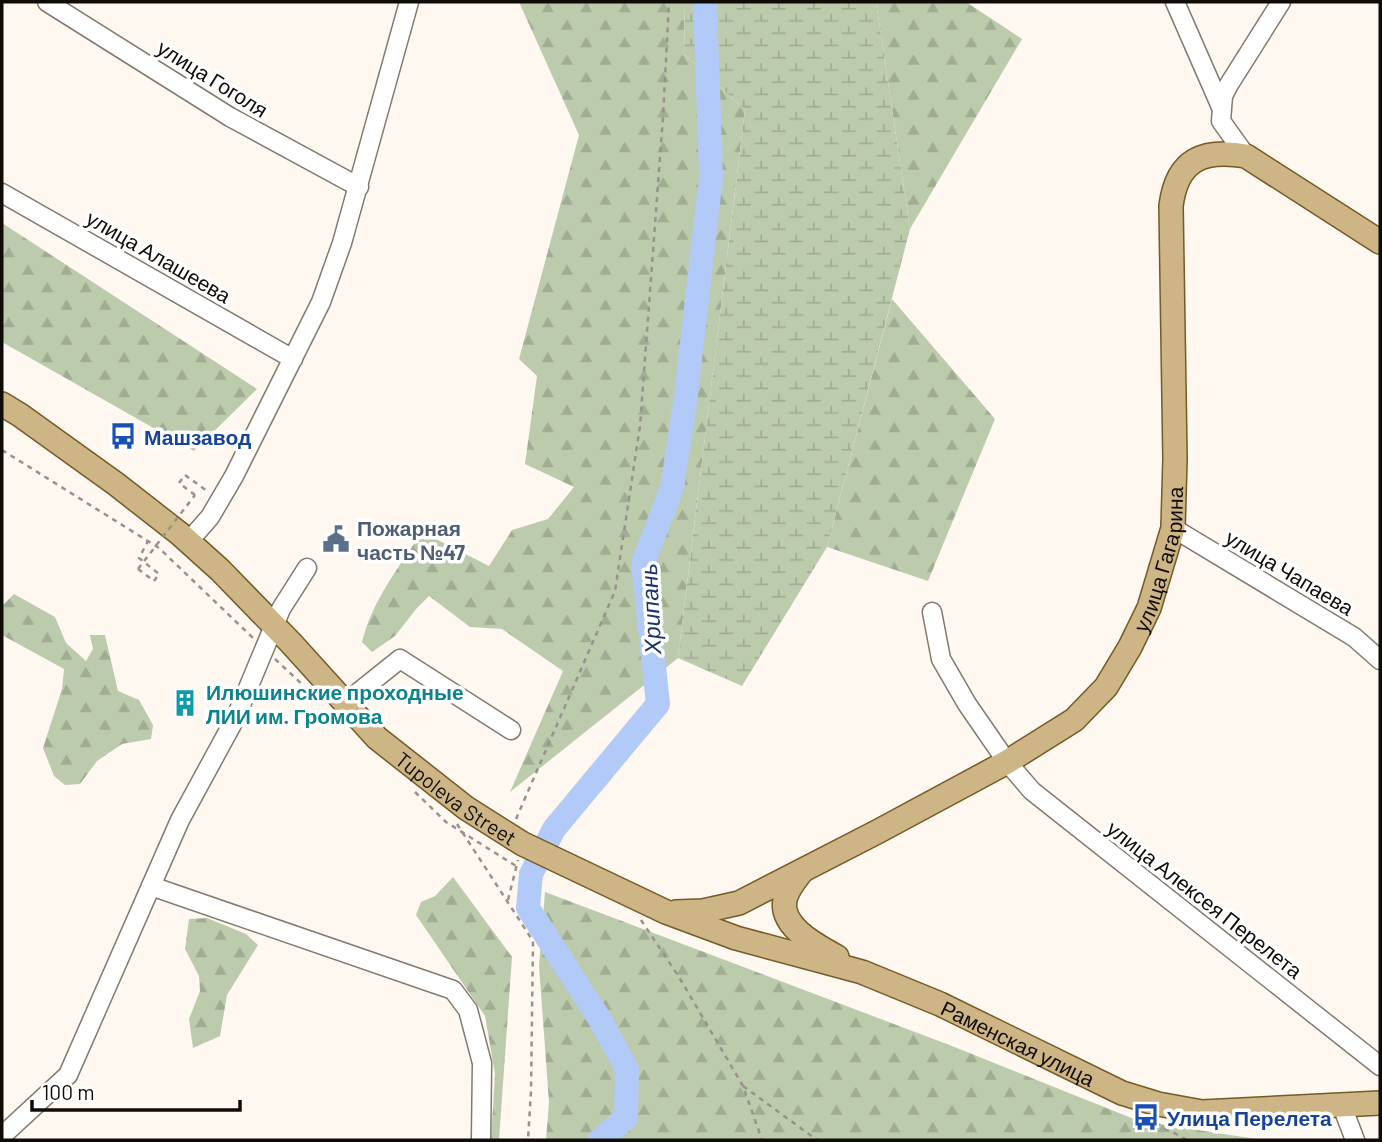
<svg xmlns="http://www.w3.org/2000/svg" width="1382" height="1142" font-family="Barlow,sans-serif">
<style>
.forest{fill:url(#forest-firs)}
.wetland{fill:url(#wetland-marsh)}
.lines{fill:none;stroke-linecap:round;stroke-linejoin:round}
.river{stroke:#b2caf7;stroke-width:24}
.minor-casing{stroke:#83796f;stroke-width:21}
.major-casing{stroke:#765a25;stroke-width:26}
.path{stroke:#97928c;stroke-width:2.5;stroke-dasharray:5 5;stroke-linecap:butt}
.minor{stroke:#fff;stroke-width:18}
.major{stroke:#ceb586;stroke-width:23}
.path-bridge{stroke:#97928c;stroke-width:2.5;stroke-dasharray:5 5;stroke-linecap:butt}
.labels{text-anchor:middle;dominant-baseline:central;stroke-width:7;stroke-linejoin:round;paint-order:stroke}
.street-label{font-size:21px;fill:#0f0c08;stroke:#fff}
.transit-label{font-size:21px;font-weight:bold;fill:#164399;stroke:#fff;text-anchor:start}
.service-label{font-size:21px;font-weight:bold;fill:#4e5e75;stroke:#fff;text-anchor:start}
.culture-label{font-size:21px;font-weight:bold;fill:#0d838f;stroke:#fff;text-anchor:start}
.water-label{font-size:23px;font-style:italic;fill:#1a3268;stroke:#fff}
</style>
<defs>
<pattern id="forest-firs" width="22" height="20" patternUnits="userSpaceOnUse" patternTransform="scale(1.75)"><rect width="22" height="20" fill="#bdcbad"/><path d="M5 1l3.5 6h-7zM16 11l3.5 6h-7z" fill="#a1ad93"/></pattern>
<pattern id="wetland-marsh" width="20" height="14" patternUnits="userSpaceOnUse" patternTransform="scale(1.75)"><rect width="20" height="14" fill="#bdcbad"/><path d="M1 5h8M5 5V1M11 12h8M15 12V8" fill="none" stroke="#a1ad93"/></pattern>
</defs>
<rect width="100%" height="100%" fill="#fef8f0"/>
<!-- forest -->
<g class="forest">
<path d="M519,2H685L684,54L745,110L678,658L510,792L563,671L502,629L470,627L429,596L417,608L395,636L372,652L362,642C372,601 399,567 422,532L489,566L512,530L548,519L574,487L525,464L537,376L519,359L579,135Z"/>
<polygon points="876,2 966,2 1022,39 910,229"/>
<polygon points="2,223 257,389 194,451 2,342"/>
<polygon points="892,299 995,419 928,581 827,547"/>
<polygon points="14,594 55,617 66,643 86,661 93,649 90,635 105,635 118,691 139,700 153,725 151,739 122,744 97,761 80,784 65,785 54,776 43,748 62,689 64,669 2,635 2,606"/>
<polygon points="453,877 512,957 499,1140 491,1140 495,1074 485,1016 416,915 421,902 435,896"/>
<polygon points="545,892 952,1046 1139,1121 1263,1140 546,1140 549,1102 539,966"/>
<polygon points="207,918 246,934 258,945 227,995 220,1036 193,1048 189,1019 200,991 199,976 185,949 189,919"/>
</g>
<!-- wetland -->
<polygon class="wetland" points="685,2 876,2 910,229 827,547 742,686 678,658 745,110 684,54"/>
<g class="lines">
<!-- river -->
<polyline class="river" points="600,1140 626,1118 627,1069 599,1018 528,908 531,874 554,829 658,704 643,563 672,488 685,403 711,177 705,2"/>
<defs>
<g id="minor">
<polyline points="47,2 230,117 359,187"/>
<polyline points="1175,2 1221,107"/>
<polyline points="1246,156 1221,121 1223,96 1228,86 1281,2"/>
<polyline points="2,193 293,359"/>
<polyline points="1173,528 1354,637 1380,660"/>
<polyline points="188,542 210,517 234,476 321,302 342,243 409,2"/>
<polyline points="932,612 941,659 967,704 1007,762 1032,791 1380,1066"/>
<polyline points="345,703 400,659 511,730"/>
<polyline points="151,886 453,990 468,1010 482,1063 481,1140"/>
<polyline points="1342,1106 1355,1140"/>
<polyline points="2,1136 68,1075 180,820 236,717 281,609 307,568"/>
</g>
<g id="major">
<path id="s1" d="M2,404L20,415L116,484L180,534L220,570L291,643L377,738L466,808L523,844L666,912L736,938L862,972L940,1004L1122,1093L1158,1104L1202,1112L1380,1103"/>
<path d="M802,871C796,879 788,888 785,899C779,927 818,946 837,957"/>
<path id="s2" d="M676,912L703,911L739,903L877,832L1007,762L1074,720L1106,687L1130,647L1149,608L1173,528L1175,459L1171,206C1177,159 1203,149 1246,156L1380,242"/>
</g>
</defs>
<!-- minor casing -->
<use href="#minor" class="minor-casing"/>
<!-- major casing -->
<use href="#major" class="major-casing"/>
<!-- path -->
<g class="path">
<polyline points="2,450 159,548 253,638"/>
<polyline points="195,495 179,483 185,475 207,491"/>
<polyline points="138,569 154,581 159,574 139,558 148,541"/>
<polyline points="275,659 304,686"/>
<polyline points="415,792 446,822 516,866"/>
<polyline points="516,819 615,591 640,426 663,117 669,2"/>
<polyline points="457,824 533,941 531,1091 528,1140"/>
<polyline points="508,900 518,860"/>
<polyline points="641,920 679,977 743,1086 762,1140"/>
<polyline points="743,1086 817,1140"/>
<polyline points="1156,1123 1187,1140"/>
</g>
<!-- minor -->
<use href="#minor" class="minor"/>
<!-- major -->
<use href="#major" class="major"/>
<!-- path-bridge -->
<polyline class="path-bridge" points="138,569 195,495"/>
</g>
<!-- icons -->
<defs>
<symbol id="bus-bare" viewBox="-9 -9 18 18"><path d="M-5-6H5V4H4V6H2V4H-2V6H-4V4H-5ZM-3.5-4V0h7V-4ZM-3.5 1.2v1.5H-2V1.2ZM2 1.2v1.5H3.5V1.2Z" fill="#1a4fb4" stroke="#fff" stroke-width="2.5" paint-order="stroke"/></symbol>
<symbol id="civic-bare" viewBox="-9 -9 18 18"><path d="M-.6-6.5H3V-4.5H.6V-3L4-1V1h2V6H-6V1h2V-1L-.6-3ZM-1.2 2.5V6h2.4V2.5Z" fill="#5c6f8a" stroke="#fff" stroke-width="2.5" paint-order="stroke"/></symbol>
<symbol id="building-bare" viewBox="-9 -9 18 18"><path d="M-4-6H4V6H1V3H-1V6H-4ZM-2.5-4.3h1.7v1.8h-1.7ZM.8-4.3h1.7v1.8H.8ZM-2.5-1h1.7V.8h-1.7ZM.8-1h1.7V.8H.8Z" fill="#0f9aa8" stroke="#fff" stroke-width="2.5" paint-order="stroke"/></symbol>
</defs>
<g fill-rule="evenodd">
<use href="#bus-bare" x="104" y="417" width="38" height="38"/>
<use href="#civic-bare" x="317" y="520" width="38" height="38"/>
<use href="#building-bare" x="166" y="684" width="38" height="38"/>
<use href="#bus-bare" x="1127" y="1098" width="38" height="38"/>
</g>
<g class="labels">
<!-- street labels -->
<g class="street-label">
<text transform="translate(213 78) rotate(32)">улица Гоголя</text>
<text transform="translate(159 256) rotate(30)">улица Алашеева</text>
<text stroke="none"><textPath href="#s2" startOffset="632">улица Гагарина</textPath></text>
<text transform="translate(1290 572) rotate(31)">улица Чапаева</text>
<text stroke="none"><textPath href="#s1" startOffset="604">Tupoleva Street</textPath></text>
<text transform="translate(1205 899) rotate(38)">улица Алексея Перелета</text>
<text stroke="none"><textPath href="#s1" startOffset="1220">Раменская улица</textPath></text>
</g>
<!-- transit labels -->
<g class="transit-label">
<text x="144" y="436">Машзавод</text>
<text x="1167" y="1117">Улица Перелета</text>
</g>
<!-- service labels -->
<g class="service-label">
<text x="357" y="527">Пожарная<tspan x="357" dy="24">часть №47</tspan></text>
</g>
<!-- culture labels -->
<g class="culture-label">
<text x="206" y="691">Илюшинские проходные<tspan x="206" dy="24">ЛИИ им. Громова</tspan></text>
</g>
<!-- water labels -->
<g class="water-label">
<text transform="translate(650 609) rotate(-93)">Хрипань</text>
</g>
</g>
<!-- border -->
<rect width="1382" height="1142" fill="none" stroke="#0f0c08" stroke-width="7"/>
<!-- scale -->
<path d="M32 1100v10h208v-10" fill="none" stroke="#0f0c08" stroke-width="3.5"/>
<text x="42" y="1100" font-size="21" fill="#0f0c08" stroke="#ffffff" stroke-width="5" paint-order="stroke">100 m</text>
</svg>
